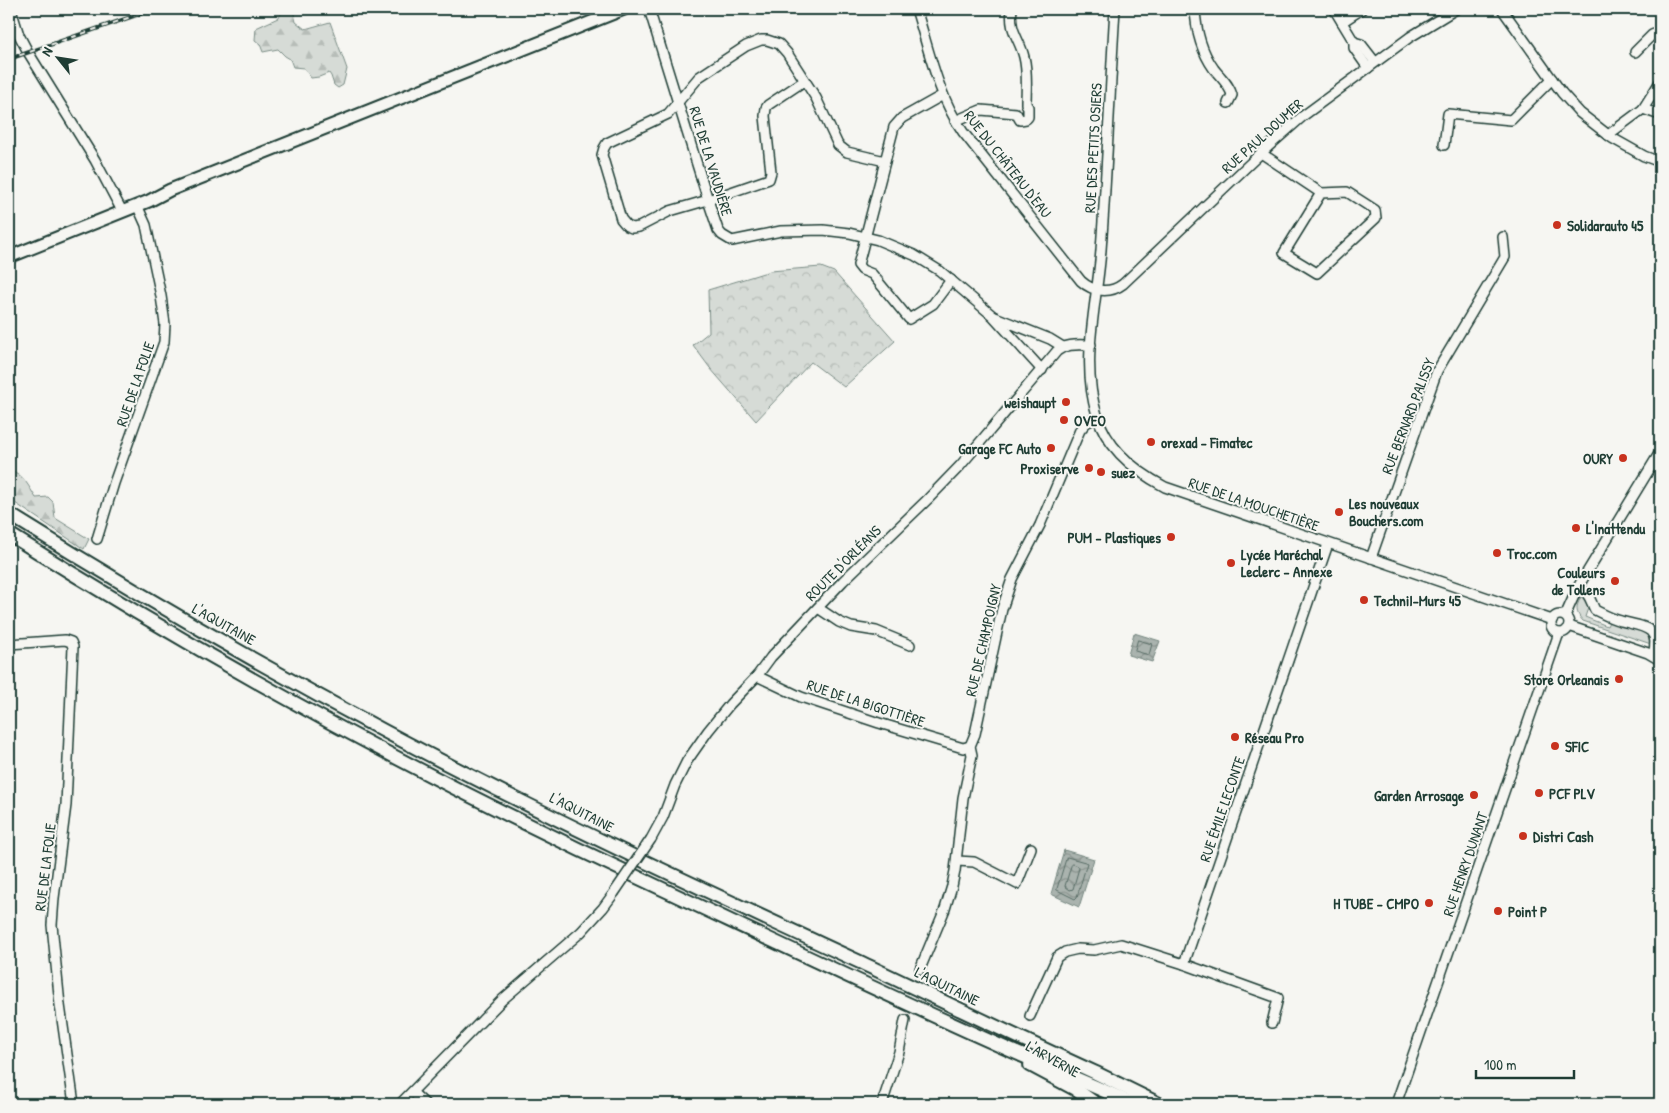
<svg xmlns="http://www.w3.org/2000/svg" width="1669" height="1113" font-family="'Patrick Hand',sans-serif">
<style>
.grass{fill:#d6dbd6;stroke:#7a8c85}
.forest{fill:url(#forest-firs);stroke:#7a8c85}
.park{fill:url(#park-crowns);stroke:#7a8c85}
.water{fill:url(#water-waves);stroke:#72847d}
.lines{fill:none;stroke-linecap:round;stroke-linejoin:round}
.shore{stroke:#576c65;stroke-width:1}
.minor-casing{stroke:#1f3d34;stroke-width:12}
.major-casing{stroke:#1f3d34;stroke-width:15}
.highway-casing{stroke:#1f3d34;stroke-width:16}
.minor{stroke:#f6f6f2;stroke-width:9}
.major{stroke:#f6f6f2;stroke-width:11}
.highway{stroke:#f6f6f2;stroke-width:12}
.rail-casing{stroke:#1f3d34;stroke-width:4}
.rail{stroke:#f6f6f2;stroke-width:2;stroke-dasharray:5.5;stroke-linecap:butt}
.minor-bridge-casing{stroke:#1f3d34;stroke-width:12;stroke-linecap:butt}
.minor-bridge{stroke:#f6f6f2;stroke-width:9}
.poi-dot{fill:#c8321e;stroke:#f6f6f2;stroke-width:2}
.labels{text-anchor:middle;dominant-baseline:central;stroke-width:4;stroke-linejoin:round;paint-order:stroke}
.street-label{font-size:15px;fill:#1f3d34;stroke:#f6f6f2}
.poi-label{font-size:15px;font-weight:bold;fill:#1f3d34;stroke:#f6f6f2;text-anchor:start}
</style>
<defs>
<pattern id="forest-firs" width="22" height="20" patternUnits="userSpaceOnUse" patternTransform="scale(1.25)"><rect width="22" height="20" fill="#d6dbd6"/><path d="M5 1l3.5 6h-7zM16 11l3.5 6h-7z" fill="#b7bdb8"/></pattern>
<pattern id="park-crowns" width="20" height="18" patternUnits="userSpaceOnUse" patternTransform="scale(1.25)"><rect width="20" height="18" fill="#d6dbd6"/><path d="M2 6a3 3 0 1 1 6 0M12 15a3 3 0 1 1 6 0" fill="none" stroke="#b7bdb8"/></pattern>
<pattern id="water-waves" width="16" height="10" patternUnits="userSpaceOnUse" patternTransform="scale(1.25)"><rect width="16" height="10" fill="#aab3ae"/><path d="M0 5q4-4 8 0t8 0" fill="none" stroke="#8a938e"/></pattern>
</defs>
<rect width="100%" height="100%" fill="#f6f6f2"/>
<filter id="ink" filterUnits="userSpaceOnUse"><feTurbulence type="fractalNoise" baseFrequency=".02" numOctaves="2"/><feDisplacementMap in="SourceGraphic" scale="10" xChannelSelector="R" yChannelSelector="G"/><feConvolveMatrix kernelMatrix="1 2 1 2 8 2 1 2 1" color-interpolation-filters="sRGB"/></filter>
<g filter="url(#ink)">
<!-- grass -->
<path class="grass" d="M1583,594L1590,602L1585,617L1607,626L1610,620L1641,628L1651,636V644L1583,621C1574,611 1576,605 1583,594Z"/>
<!-- forest -->
<g class="forest">
<polygon points="285,9 293,10 296,22 305,29 330,22 347,69 343,85 338,88 334,85 331,76 329,73 319,77 311,78 304,68 293,67 290,59 285,56 278,49 263,52 260,44 255,40 256,28 278,18"/>
<path d="M9,470C23,473 29,487 36,498L48,497L53,502L55,518L89,539L84,549L9,499Z"/>
</g>
<!-- park -->
<polygon class="park" points="821,267 834,272 895,341 844,387 811,362 756,421 710,368 693,345 709,332 708,290 770,271"/>
<!-- water -->
<g class="water">
<polygon points="1134,633 1160,641 1152,662 1128,655"/>
<polygon points="1064,850 1094,859 1079,907 1051,894"/>
</g>
<g class="lines">
<!-- shore -->
<g class="shore">
<polygon points="1138,640 1152,644 1149,655 1135,651"/>
<polygon points="1067,857 1085,862 1087,863 1077,897 1075,899 1057,890"/>
<polygon points="1073,864 1078,866 1079,868 1073,889 1070,890 1065,886 1071,866"/>
</g>
<defs>
<g id="minor">
<polyline points="11,9 19,35 28,52 95,160 122,211"/>
<polyline points="649,9 708,200 718,230 722,235 732,241 781,231 823,230 849,233 878,240 914,255 940,271 993,316 1042,370"/>
<path d="M916,9C929,50 938,96 963,132L1081,281C1093,292 1110,294 1123,284L1261,153L1303,116L1410,37L1456,9"/>
<path d="M1115,9C1110,89 1107,170 1101,250C1097,305 1080,362 1097,415C1107,449 1135,471 1165,487L1552,620"/>
<path d="M1195,9C1196,31 1201,51 1214,69C1221,78 1229,84 1232,95L1228,103"/>
<polyline points="1334,9 1354,42 1354,48 1368,68"/>
<polyline points="1502,9 1562,93 1580,113 1612,138 1644,156 1660,162"/>
<polyline points="1342,22 1362,9"/>
<polyline points="1354,42 1361,44 1375,62"/>
<polyline points="1635,52 1652,35 1659,32 1660,28"/>
<polyline points="804,81 768,105 766,108 765,116 771,172 769,179 708,200 670,211 639,227 632,228 627,226 621,219 602,155 604,148 607,143 668,114 699,77 746,46 761,40 767,40 779,44 787,53 816,98 838,145 847,152 885,161"/>
<polyline points="943,95 902,118 894,127 858,265 862,270 872,274 909,319 933,304 951,280"/>
<polyline points="1643,109 1660,115"/>
<path d="M955,121L981,110L1016,113L1020,120L1026,119L1028,117V107L1026,104C1026,88 1028,73 1024,57C1019,37 1009,32 1012,9"/>
<polyline points="1608,135 1643,109 1660,82"/>
<polyline points="1444,145 1448,114 1511,120 1552,79"/>
<polyline points="1261,153 1321,193 1284,253 1317,273 1376,218 1375,210 1347,192 1321,193"/>
<polyline points="995,317 1050,339 1063,347"/>
<polyline points="97,539 114,483 164,342 165,324 161,296 146,225 137,205"/>
<polyline points="1371,558 1437,371 1505,257 1503,237"/>
<path d="M1578,587C1591,595 1589,598 1595,610C1603,614 1612,619 1621,621C1643,627 1661,626 1653,655"/>
<polyline points="818,608 839,622 851,627 876,631 910,645"/>
<circle cx="1560" cy="624" r="9"/>
<polyline points="1565,616 1578,587 1660,452"/>
<polyline points="1569,626 1648,653 1660,660"/>
<polyline points="9,644 65,640 71,642 73,647 66,805 54,898 52,925 60,1005 74,1104"/>
<polyline points="757,676 801,697 879,723 963,748 970,746"/>
<path d="M651,839L663,817L675,785L687,761L708,731L730,704L757,676L771,657L843,581L928,499L960,466L1057,351C1067,343 1079,345 1091,345"/>
<polyline points="957,861 974,862 1017,884 1031,848"/>
<polyline points="920,969 945,909 952,886 955,871 963,798 972,755 970,746 975,734 1002,609 1012,579 1040,525 1080,430 1086,423 1097,417"/>
<polyline points="1030,1016 1057,957 1065,952 1078,949 1094,950 1121,944 1184,964"/>
<polyline points="1272,1023 1278,998 1184,964 1328,544"/>
<polyline points="412,1092 425,1104"/>
<polyline points="400,1104 502,1000 581,932 603,908 614,893"/>
<polyline points="882,1104 899,1052 905,1020"/>
<polyline points="1396,1104 1559,633"/>
</g>
<path id="major" d="M9,257L149,201L170,190C321,129 473,70 624,9"/>
<g id="highway">
<path d="M9,514C132,591 258,664 386,732C542,815 702,889 862,963C940,1000 1017,1037 1096,1073L1159,1104"/>
<path d="M9,534C216,665 432,782 654,885C767,938 880,992 994,1043C1040,1064 1087,1082 1133,1104"/>
<polyline points="1030,1065 1075,1089 1096,1104"/>
</g>
</defs>
<!-- minor casing -->
<use href="#minor" class="minor-casing"/>
<!-- major casing -->
<use href="#major" class="major-casing"/>
<!-- highway casing -->
<use href="#highway" class="highway-casing"/>
<!-- minor -->
<use href="#minor" class="minor"/>
<!-- major -->
<use href="#major" class="major"/>
<!-- highway -->
<use href="#highway" class="highway"/>
<defs>
<polyline id="rail" points="9,59 154,9"/>
</defs>
<!-- rail casing -->
<use href="#rail" class="rail-casing"/>
<!-- rail -->
<use href="#rail" class="rail"/>
<defs>
<polyline id="minor-bridge" points="614,893 651,839"/>
</defs>
<!-- minor-bridge casing -->
<use href="#minor-bridge" class="minor-bridge-casing"/>
<!-- minor-bridge -->
<use href="#minor-bridge" class="minor-bridge"/>
</g>
</g>
<!-- markers -->
<g class="poi-dot">
<circle cx="1557" cy="225" r="5"/>
<circle cx="1066" cy="402" r="5"/>
<circle cx="1064" cy="420" r="5"/>
<circle cx="1151" cy="442" r="5"/>
<circle cx="1051" cy="448" r="5"/>
<circle cx="1623" cy="458" r="5"/>
<circle cx="1089" cy="468" r="5"/>
<circle cx="1101" cy="472" r="5"/>
<circle cx="1339" cy="512" r="5"/>
<circle cx="1576" cy="528" r="5"/>
<circle cx="1171" cy="537" r="5"/>
<circle cx="1497" cy="553" r="5"/>
<circle cx="1231" cy="563" r="5"/>
<circle cx="1615" cy="581" r="5"/>
<circle cx="1364" cy="600" r="5"/>
<circle cx="1619" cy="679" r="5"/>
<circle cx="1235" cy="737" r="5"/>
<circle cx="1555" cy="746" r="5"/>
<circle cx="1539" cy="793" r="5"/>
<circle cx="1474" cy="795" r="5"/>
<circle cx="1523" cy="836" r="5"/>
<circle cx="1429" cy="903" r="5"/>
<circle cx="1498" cy="911" r="5"/>
</g>
<g class="labels">
<!-- street labels -->
<g class="street-label">
<text transform="translate(1262 136) rotate(-42)">RUE PAUL DOUMER</text>
<text transform="translate(1093 148) rotate(-87)">RUE DES PETITS OSIERS</text>
<text transform="translate(711 161) rotate(73)">RUE DE LA VAUDIÈRE</text>
<text transform="translate(1008 164) rotate(52)">RUE DU CHÂTEAU D'EAU</text>
<text transform="translate(135 384) rotate(-71)">RUE DE LA FOLIE</text>
<text transform="translate(1408 416) rotate(-69)">RUE BERNARD PALISSY</text>
<text transform="translate(1254 504) rotate(19)">RUE DE LA MOUCHETIÈRE</text>
<text transform="translate(843 563) rotate(-45)">ROUTE D'ORLÉANS</text>
<text transform="translate(224 624) rotate(29)">L'AQUITAINE</text>
<text transform="translate(983 640) rotate(-77)">RUE DE CHAMPOIGNY</text>
<text transform="translate(866 703) rotate(18)">RUE DE LA BIGOTTIÈRE</text>
<text transform="translate(1222 809) rotate(-71)">RUE ÉMILE LECONTE</text>
<text transform="translate(582 812) rotate(27)">L'AQUITAINE</text>
<text transform="translate(1465 864) rotate(-71)">RUE HENRY DUNANT</text>
<text transform="translate(45 867) rotate(-83)">RUE DE LA FOLIE</text>
<text transform="translate(947 986) rotate(26)">L'AQUITAINE</text>
<text transform="translate(1053 1059) rotate(29)">L'ARVERNE</text>
</g>
<!-- poi labels -->
<g class="poi-label">
<text x="1567" y="225">Solidarauto 45</text>
<text x="1056" y="402" text-anchor="end">weishaupt</text>
<text x="1074" y="420">OVEO</text>
<text x="1161" y="442">orexad - Fimatec</text>
<text x="1041" y="448" text-anchor="end">Garage FC Auto</text>
<text x="1613" y="458" text-anchor="end">OURY</text>
<text x="1079" y="468" text-anchor="end">Proxiserve</text>
<text x="1111" y="472">suez</text>
<text x="1349" y="503">Les nouveaux<tspan x="1349" dy="17">Bouchers.com</tspan></text>
<text x="1586" y="528">L'Inattendu</text>
<text x="1161" y="537" text-anchor="end">PUM - Plastiques</text>
<text x="1507" y="553">Troc.com</text>
<text x="1241" y="554">Lycée Maréchal<tspan x="1241" dy="17">Leclerc - Annexe</tspan></text>
<text x="1605" y="572" text-anchor="end">Couleurs<tspan x="1605" dy="17">de Tollens</tspan></text>
<text x="1374" y="600">TechniI-Murs 45</text>
<text x="1609" y="679" text-anchor="end">Store Orleanais</text>
<text x="1245" y="737">Réseau Pro</text>
<text x="1565" y="746">SFIC</text>
<text x="1549" y="793">PCF PLV</text>
<text x="1464" y="795" text-anchor="end">Garden Arrosage</text>
<text x="1533" y="836">Distri Cash</text>
<text x="1419" y="903" text-anchor="end">H TUBE - CMPO</text>
<text x="1508" y="911">Point P</text>
</g>
</g>
<!-- margin -->
<rect width="1669" height="1113" fill="none" stroke="#f6f6f2" stroke-width="30"/>
<rect x="15" y="15" width="1639" height="1083" fill="none" stroke="#1f3d34" stroke-width="2" filter="url(#ink)"/>
<!-- north arrow -->
<g transform="translate(58 58) rotate(300)" stroke="#f6f6f2" stroke-width="4" paint-order="stroke">
<path d="M0-4L9 19L0 12L-9 19Z" fill="#1f3d34"/>
<text y="-8" font-size="14" font-weight="bold" text-anchor="middle" fill="#1f3d34">N</text>
</g>
<!-- scale -->
<path d="M1476 1070v8h98v-8" fill="none" stroke="#1f3d34" stroke-width="2.5"/>
<text x="1484" y="1070" font-size="15" fill="#1f3d34" stroke="#f6f6f2" stroke-width="4" paint-order="stroke">100 m</text>
</svg>
